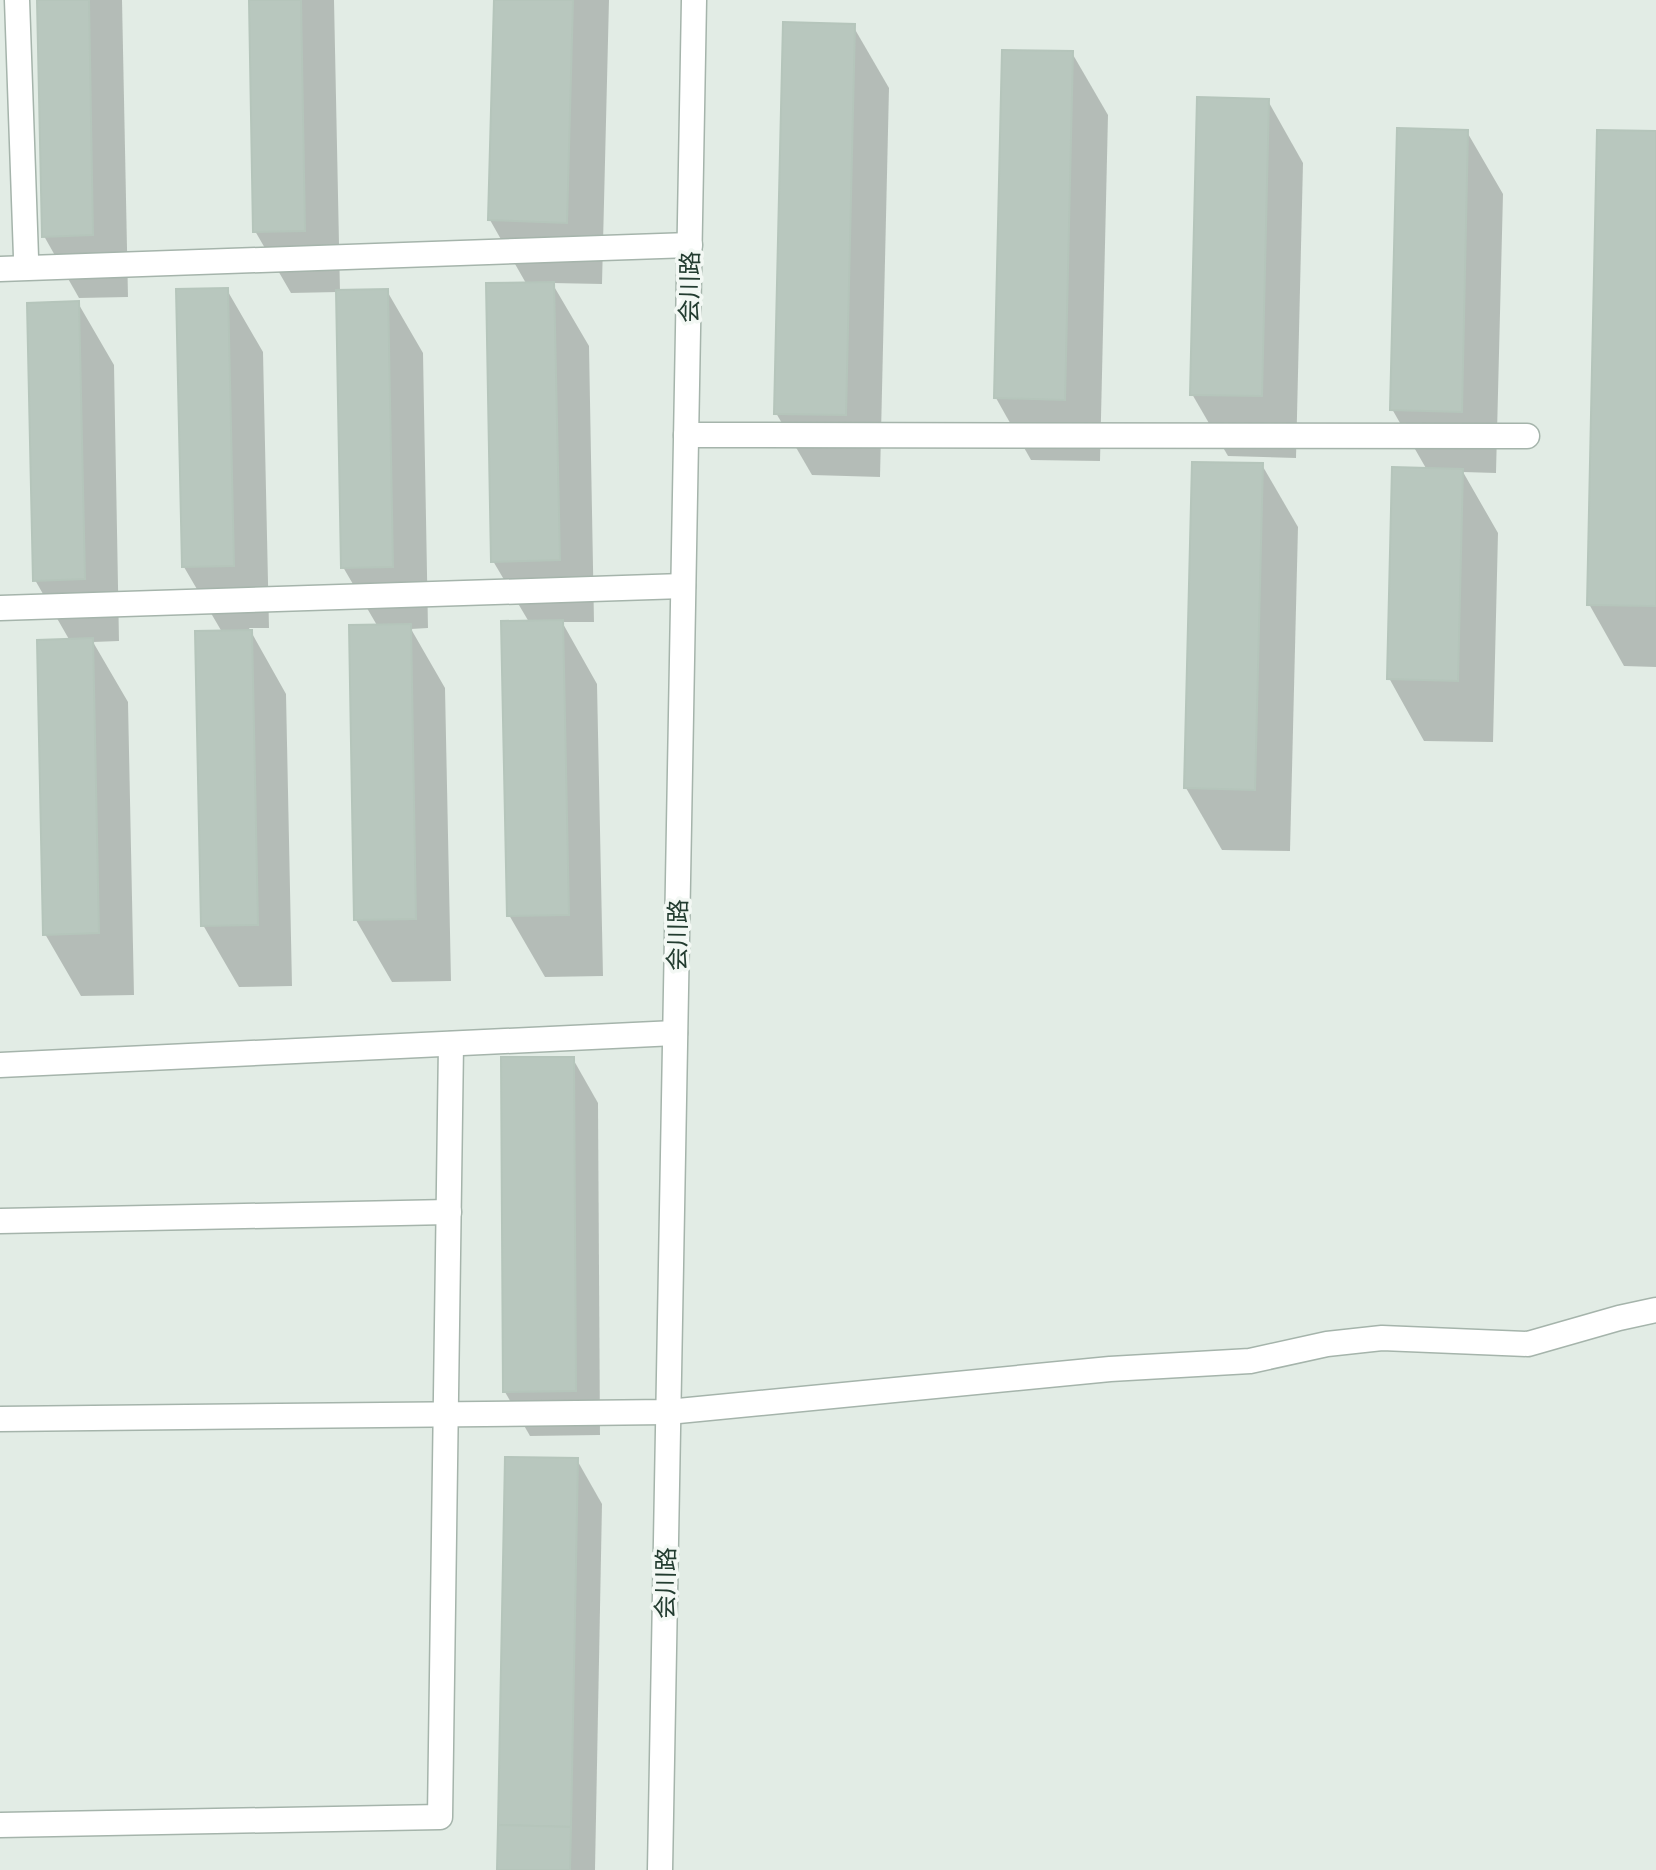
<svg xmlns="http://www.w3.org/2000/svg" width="1656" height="1870" font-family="'IBM Plex Sans','Noto Sans SC',sans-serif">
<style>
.shadow{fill:#0003}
.building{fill:#b8c7be;stroke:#b5c5bb;stroke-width:2}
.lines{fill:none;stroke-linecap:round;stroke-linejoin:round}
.minor-casing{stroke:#a5b4ab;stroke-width:27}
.minor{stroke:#fff;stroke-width:24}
.labels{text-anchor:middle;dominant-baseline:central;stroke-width:7;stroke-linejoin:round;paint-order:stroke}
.street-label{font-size:24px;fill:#233c30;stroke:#f3f8f4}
</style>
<rect width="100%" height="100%" fill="#e2ece5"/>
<!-- shadow -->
<g class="shadow">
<polygon points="39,0 122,0 128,297 79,298 44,236"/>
<polygon points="251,0 334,0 340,292 387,291 423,353 428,628 411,629 445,688 451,981 392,982 356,920 378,627 343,567 338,292 291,293 255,231"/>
<polygon points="496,0 609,0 602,284 552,283 589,346 594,622 562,622 597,684 603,976 545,977 509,915 529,622 493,561 527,285 490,220"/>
<polygon points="853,26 889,88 880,477 812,475 776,413"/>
<polygon points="1072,53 1108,115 1100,461 1031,460 996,398"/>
<polygon points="1268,101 1303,163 1296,458 1228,456 1192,394"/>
<polygon points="1467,132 1503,194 1496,473 1463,472 1498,533 1493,742 1424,741 1389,678 1427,470 1392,409"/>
<polygon points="1656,133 1656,667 1624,666 1589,604"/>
<polygon points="227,290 263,352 269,628 249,628 286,694 292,986 239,987 203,925 222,632 184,567"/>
<polygon points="78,303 114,365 119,641 93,642 128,702 134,995 81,996 45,934 70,641 35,580"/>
<polygon points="1262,465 1298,527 1290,851 1222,850 1186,788"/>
<polygon points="573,1059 598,1103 600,1435 530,1436 505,1392"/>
<polygon points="577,1460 602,1504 595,1870 498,1870"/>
</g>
<!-- building -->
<g class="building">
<polygon points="37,0 89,0 93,235 42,237"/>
<polygon points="249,0 301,0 305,231 253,232"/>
<polygon points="494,0 573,0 567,223 488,220"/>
<polygon points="783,22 855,24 846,415 774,414"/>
<polygon points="1002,50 1073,51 1065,400 994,398"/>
<polygon points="1197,97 1269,99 1262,396 1190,395"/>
<polygon points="1397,128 1468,130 1462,412 1390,410"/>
<polygon points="1597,130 1656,131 1656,606 1587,605"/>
<polygon points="554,282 560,560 491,562 486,283"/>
<polygon points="228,288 234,566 182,567 176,289"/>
<polygon points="388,289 393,567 341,568 336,290"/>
<polygon points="79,301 85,579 33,581 27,303"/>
<polygon points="1192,462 1263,463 1255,790 1184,788"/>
<polygon points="1392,467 1463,469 1458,681 1387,679"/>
<polygon points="563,620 569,915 507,916 501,621"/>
<polygon points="411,624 416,919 354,920 349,625"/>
<polygon points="252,630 258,925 201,926 195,631"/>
<polygon points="93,638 99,933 43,935 37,640"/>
<polygon points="501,1057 574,1057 576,1391 503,1392"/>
<polygon points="505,1457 578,1458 571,1827 498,1825"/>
<polygon points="498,1825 571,1827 570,1870 497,1870"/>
</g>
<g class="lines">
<defs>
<g id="minor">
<polyline points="17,0 26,257"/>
<polyline points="0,269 690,245"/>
<polyline points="686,435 1527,436"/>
<polyline points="0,608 683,586"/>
<polyline points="0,1065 675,1033"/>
<polyline points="0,1221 449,1212"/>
<polyline points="0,1419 668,1412 1110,1369 1250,1361 1327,1344 1382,1338 1528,1344 1619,1318 1656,1310"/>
<polyline points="0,1825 440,1817 451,1044"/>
<polyline points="660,1870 694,0"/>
</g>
</defs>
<!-- minor casing -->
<use href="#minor" class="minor-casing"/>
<!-- minor -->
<use href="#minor" class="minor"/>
</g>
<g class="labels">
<!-- street labels -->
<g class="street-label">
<text transform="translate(689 287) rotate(-89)">会川路</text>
<text transform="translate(677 935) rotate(-89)">会川路</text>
<text transform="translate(665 1583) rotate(-89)">会川路</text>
</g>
</g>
</svg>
